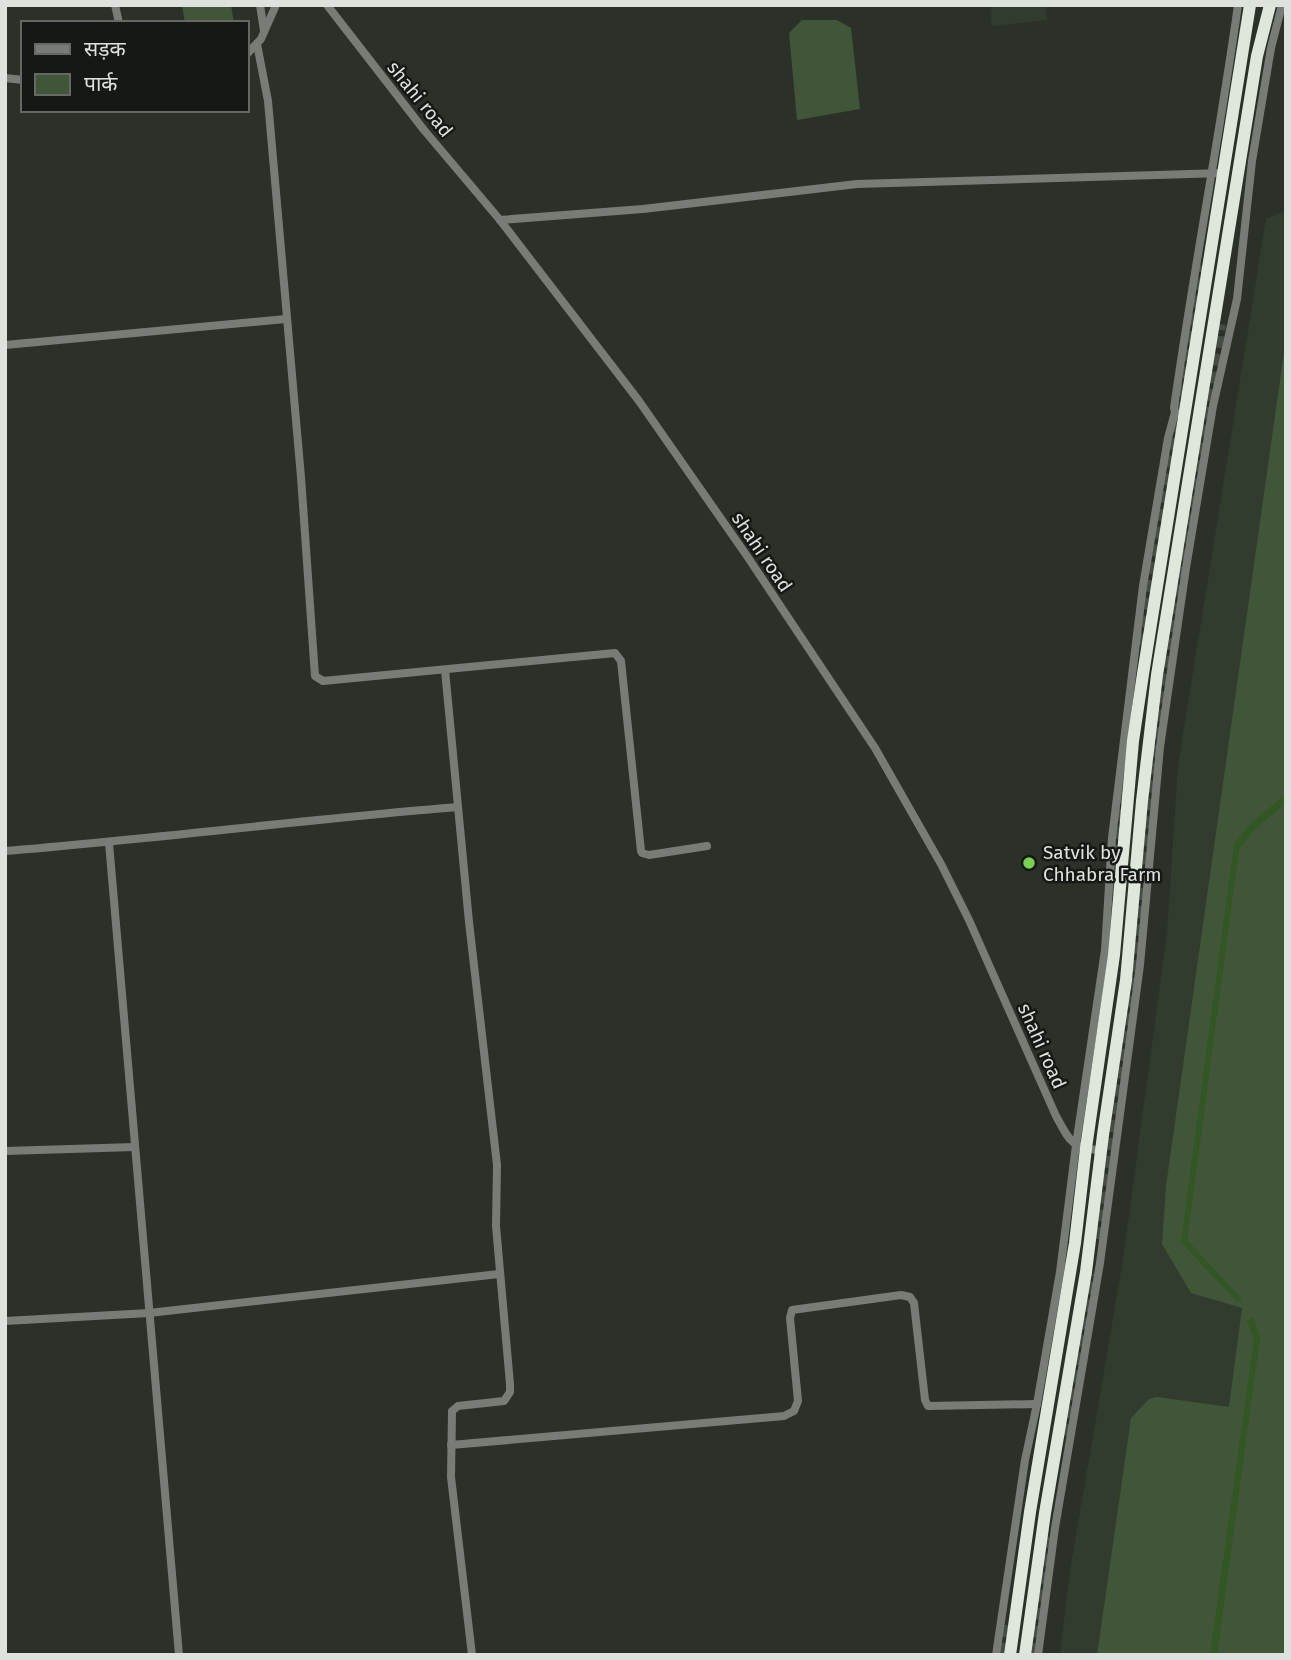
<svg xmlns="http://www.w3.org/2000/svg" width="1291" height="1660" font-family="'Fira Sans','Noto Sans Devanagari',sans-serif">
<style>
.built{fill:#323c2e}
.green{fill:#415539}
.water{fill:#335625}
.lines{fill:none;stroke-linecap:round;stroke-linejoin:round}
.highway-tunnel{stroke:#464c43;stroke-width:12;stroke-dasharray:12 6;stroke-linecap:butt}
.minor{stroke:#787c77;stroke-width:8}
.highway{stroke:#dfe7dc;stroke-width:12}
.poi-dot{fill:#7bd156;stroke:#151814;stroke-width:2.5}
.labels{text-anchor:middle;dominant-baseline:central;stroke-width:5;stroke-linejoin:round;paint-order:stroke}
.street-label{font-size:19px;fill:#dee2dc;stroke:#151814}
.poi-label{font-size:19px;fill:#dee2dc;stroke:#151814;text-anchor:start}
</style>
<rect width="100%" height="100%" fill="#2b3128"/>
<!-- built -->
<g class="built">
<polygon points="990,5 1046,5 1047,20 992,26"/>
<polygon points="1286,210 1286,1655 1060,1655 1070,1571 1123,1260 1167,933 1178,766 1266,219"/>
</g>
<!-- green -->
<g class="green">
<polygon points="182,5 231,5 234,23 185,23"/>
<polygon points="802,20 837,20 851,28 860,109 797,120 789,33"/>
<polygon points="1286,338 1286,1655 1097,1655 1131,1418 1149,1399 1157,1397 1229,1407 1242,1308 1191,1293 1162,1244 1166,1186"/>
</g>
<!-- water -->
<g class="water">
<polygon points="1286,794 1286,803 1254,830 1239,849 1187,1240 1242,1299 1237,1302 1181,1242 1234,844 1249,825"/>
<polygon points="1253,1317 1260,1337 1217,1655 1210,1655 1254,1339 1247,1321"/>
</g>
<g class="lines">
<!-- highway-tunnel -->
<g class="highway-tunnel">
<polyline points="1139,645 1202,266"/>
<polyline points="1114,893 1121,792"/>
<polyline points="1096,1239 1140,932 1148,804 1165,675 1220,324"/>
<polyline points="1067,1436 1091,1274"/>
<polyline points="1004,1655 1008,1624"/>
<polyline points="1031,1655 1050,1537"/>
</g>
<!-- minor -->
<g class="minor">
<polyline points="115,5 119,23"/>
<polyline points="260,5 264,31"/>
<path d="M327,5L424,130L500,220L639,401L747,556L875,748L941,864L969,920L1056,1116C1071,1143 1069,1145 1101,1151"/>
<polyline points="257,44 268,101 301,477 315,676 323,681 615,653 621,661 641,851 642,853 649,855 707,846"/>
<polyline points="247,54 261,39 276,5"/>
<polyline points="5,78 23,80"/>
<polyline points="500,220 643,209 857,184 1223,173"/>
<polyline points="5,345 286,319"/>
<path d="M1179,414L1175,412L1174,408C1193,273 1219,140 1238,5"/>
<polyline points="445,670 469,922 497,1165 496,1226 510,1384 510,1392 504,1401 458,1406 452,1411 451,1477 472,1655"/>
<polyline points="109,843 179,1655"/>
<path d="M5,851C156,839 307,819 458,807"/>
<polyline points="5,1151 135,1147"/>
<polyline points="5,1321 149,1313 499,1274"/>
<polyline points="451,1445 784,1416 794,1411 798,1401 790,1318 792,1310 901,1295 910,1297 914,1303 925,1400 928,1406 1037,1404"/>
<polyline points="996,1655 1025,1460 1037,1404 1060,1272 1076,1145 1105,950 1112,838 1143,586 1168,438 1175,412"/>
<polyline points="1038,1655 1055,1528 1100,1263 1140,965 1160,747 1186,568 1213,406 1237,299 1252,161 1271,48 1282,5"/>
</g>
<!-- highway -->
<g class="highway">
<polyline points="1010,1655 1030,1512 1075,1243 1086,1148 1114,955 1133,741 1143,674 1250,5"/>
<polyline points="1025,1655 1045,1513 1086,1272 1103,1135 1126,980 1142,801 1157,675 1257,56 1270,5"/>
</g>
</g>
<!-- markers -->
<circle class="poi-dot" cx="1029" cy="863" r="7"/>
<g class="labels">
<!-- street labels -->
<g class="street-label">
<text transform="translate(420 99) rotate(51)">shahi road</text>
<text transform="translate(762 552) rotate(56)">shahi road</text>
<text transform="translate(1042 1046) rotate(66)">shahi road</text>
</g>
<!-- poi labels -->
<g class="poi-label">
<text x="1043" y="852">Satvik by<tspan x="1043" dy="22">Chhabra Farm</tspan></text>
</g>
</g>
<!-- border -->
<rect width="1291" height="1660" fill="none" stroke="#dee2dc" stroke-width="14"/>
<!-- legend -->
<rect x="21" y="21" width="228" height="91" fill="#151814" stroke="#656964" stroke-width="2"/>
<rect x="35" y="44" width="35" height="10" fill="#787c77" stroke="#656964" stroke-width="2"/>
<text x="84" y="56" font-size="21" fill="#dee2dc">सड़क</text>
<rect x="35" y="74" width="35" height="21" fill="#415539" stroke="#656964" stroke-width="2"/>
<text x="84" y="91" font-size="21" fill="#dee2dc">पार्क</text>
</svg>
